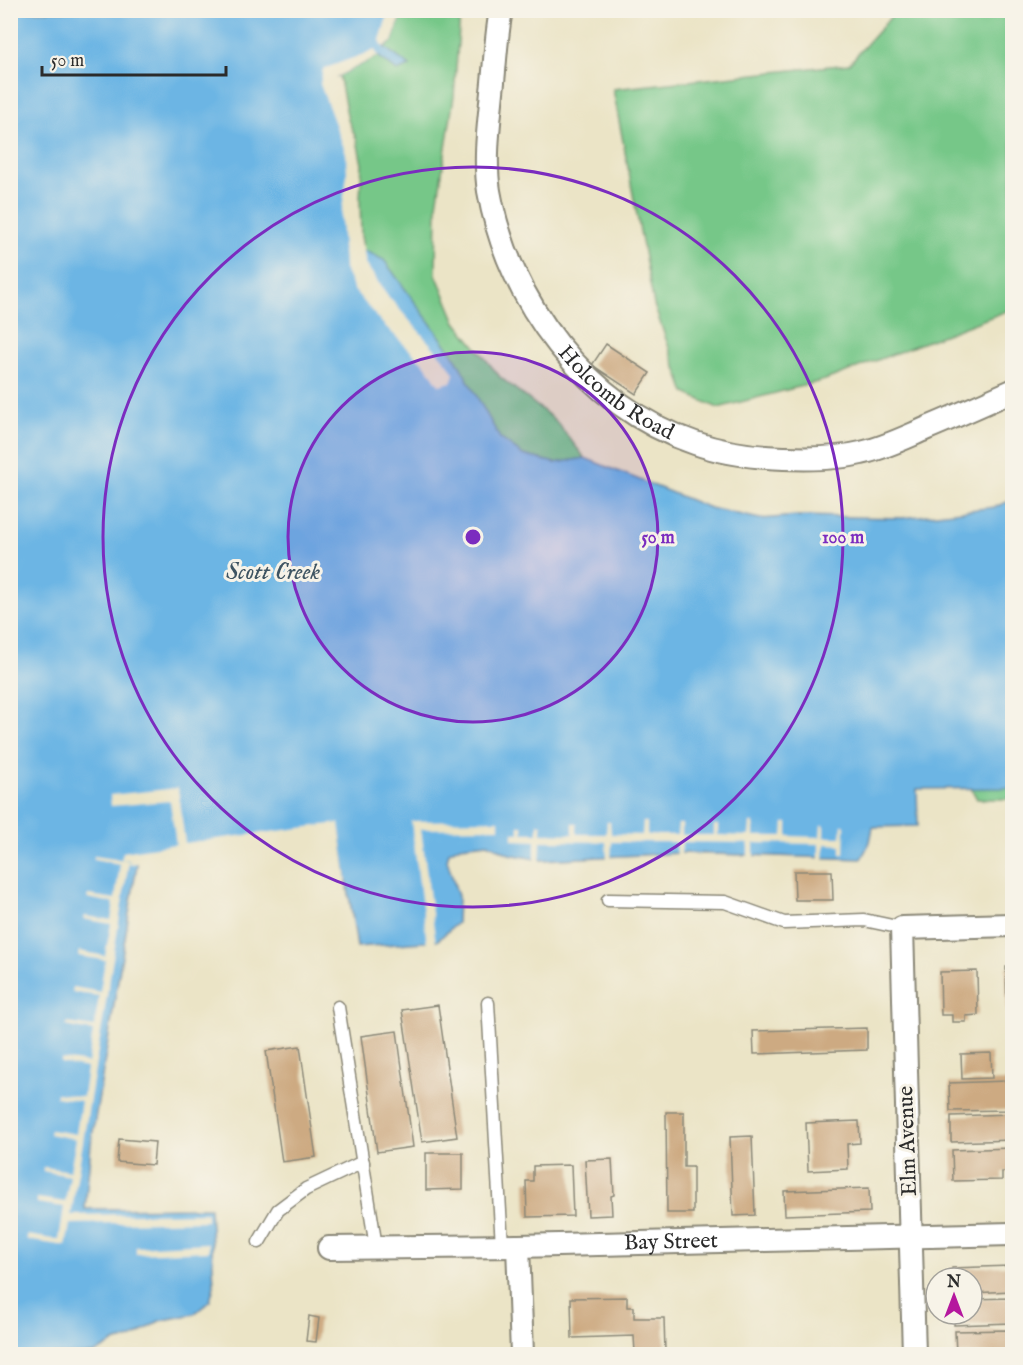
<svg xmlns="http://www.w3.org/2000/svg" width="1023" height="1365" font-family="'IM FELL English',serif">
<style>
.green{fill:#76c788;stroke:#50795a;stroke-width:1.5}
.water{fill:#6cb5e4;stroke:#4c7088;stroke-width:1.5}
.pier{fill:#ebe4c6}
.building{fill:#cdaa82}
.lines{fill:none;stroke-linecap:round;stroke-linejoin:round}
.service-casing{stroke:#8b8878;stroke-width:15}
.minor-casing{stroke:#8b8878;stroke-width:26}
.service{stroke:#fff;stroke-width:12}
.minor{stroke:#fff;stroke-width:22}
.ring{fill:none;stroke:#7b2cbf;stroke-width:3}
.labels{text-anchor:middle;dominant-baseline:central;stroke-width:6;stroke-linejoin:round;paint-order:stroke}
.street-label{font-size:22px;fill:#2b2b2b;stroke:#f7f3e8}
.water-label{font-size:24px;font-style:italic;fill:#3e5462;stroke:#f7f3e8}
.centre{fill:#7b2cbf;stroke:#f7f3e8;stroke-width:3}
.ring-label{font-size:18px;text-anchor:middle;font-weight:bold;fill:#7b2cbf;stroke:#f7f3e8;stroke-width:6;stroke-linejoin:round;paint-order:stroke}
</style>
<rect width="100%" height="100%" fill="#f7f3e8"/>
<filter id="ink" filterUnits="userSpaceOnUse"><feTurbulence type="fractalNoise" baseFrequency=".0167" numOctaves="2"/><feDisplacementMap in="SourceGraphic" scale="12" xChannelSelector="R" yChannelSelector="G"/><feConvolveMatrix kernelMatrix="1 2 1 2 8 2 1 2 1" color-interpolation-filters="sRGB"/></filter>
<filter id="wash" filterUnits="userSpaceOnUse"><feTurbulence type="fractalNoise" baseFrequency=".008" numOctaves="4" result="noise"/><feDisplacementMap in="SourceGraphic" scale="24" xChannelSelector="R" yChannelSelector="G"/><feGaussianBlur stdDeviation="1.35" result="paint"/><feColorMatrix in="noise" values="0 0 0 0 0 0 0 0 0 0 0 0 0 0 0 0 0 1.4 0 .05"/><feComposite in="paint" operator="in"/></filter>
<g filter="url(#wash)">
<rect width="100%" height="100%" fill="#ebe4c6"/>
<!-- green -->
<g class="green">
<polygon points="403,11 458,11 460,15 454,96 437,205 436,274 456,322 500,377 555,420 585,458 578,471 530,480 366,264 361,236 360,199 362,164 357,140 348,120 339,75 378,56 383,47 391,42"/>
<polygon points="896,11 1012,11 1012,309 825,380 718,408 685,393 654,305 613,89 849,64"/>
<polygon points="1012,782 1012,799 977,799 971,788"/>
</g>
<!-- water -->
<polygon class="water" points="10,11 403,11 392,42 384,47 410,66 397,71 378,56 334,78 349,136 351,244 384,260 455,357 500,438 523,455 555,463 585,458 710,508 760,519 797,516 903,518 995,507 1012,500 1012,788 917,789 918,826 873,827 870,842 861,859 682,853 541,860 509,854 488,843 460,846 449,852 447,860 458,896 457,923 437,941 357,947 339,829 138,859 91,1144 85,1209 210,1208 214,1286 210,1301 194,1314 159,1321 133,1338 116,1341 94,1354 11,1354"/>
<!-- pier -->
<g class="pier">
<polygon points="389,11 403,11 392,42 383,47 380,40"/>
<polygon points="375,50 378,56 336,77 357,158 353,214 354,242 363,246 366,264 386,294 448,364 454,374 451,382 439,385 426,366 381,322 354,290 344,267 341,216 347,175 346,153 320,84 323,69"/>
<polygon points="178,788 185,843 339,823 347,880 344,880 337,832 141,863 130,864 129,860 122,859 129,861 71,1215 207,1213 207,1221 70,1224 66,1246 27,1240 27,1235 59,1240 64,1207 37,1203 37,1198 65,1202 70,1176 43,1171 43,1167 70,1171 76,1139 49,1134 50,1130 76,1134 81,1101 56,1097 56,1093 83,1097 87,1068 61,1063 61,1059 88,1063 93,1031 66,1026 67,1023 94,1027 99,996 72,992 73,987 100,992 105,960 78,956 79,951 105,956 111,924 84,919 85,916 111,920 114,903 87,898 88,895 115,899 120,864 94,859 94,856 121,860 123,852 176,844 170,801 111,806 110,795"/>
<polygon points="499,820 499,828 421,829 436,944 427,944 411,821"/>
<polygon points="607,822 610,822 611,834 642,835 643,822 647,822 647,835 677,835 678,824 682,824 682,835 714,835 714,825 718,825 718,835 749,836 750,823 754,823 754,836 783,836 784,823 788,823 788,836 820,837 821,825 824,825 824,837 841,837 842,825 845,825 844,854 841,854 841,845 825,844 824,861 819,861 819,844 754,843 754,858 748,858 748,843 682,842 681,856 677,856 676,842 612,842 611,859 607,859 606,842 541,841 540,863 535,862 535,841 513,840 513,833 519,833 519,826 523,826 523,833 538,833 538,824 542,824 542,833 573,834 573,823 577,823 577,834 606,834"/>
<polygon points="208,1243 209,1251 136,1254 136,1247"/>
</g>
<g id="blocks">
<!-- building -->
<g class="building">
<polygon points="606,344 650,373 636,394 592,365"/>
<polygon points="794,871 832,871 833,900 795,900"/>
<polygon points="1006,967 1012,967 1012,1013 1007,1013"/>
<polygon points="977,971 978,1015 966,1016 966,1022 952,1022 952,1015 941,1015 940,972"/>
<polygon points="438,1005 457,1137 422,1142 402,1010"/>
<polygon points="867,1028 867,1050 754,1054 753,1031"/>
<polygon points="397,1031 413,1147 377,1152 361,1036"/>
<polygon points="300,1046 316,1157 282,1162 266,1051"/>
<polygon points="991,1053 992,1078 962,1079 961,1054"/>
<polygon points="1007,1081 1008,1110 950,1111 949,1083"/>
<polygon points="666,1112 684,1112 684,1167 693,1167 693,1213 667,1213"/>
<polygon points="1012,1114 1012,1140 951,1142 951,1116"/>
<polygon points="859,1121 860,1143 847,1144 848,1169 808,1171 806,1123"/>
<polygon points="752,1136 755,1215 733,1216 730,1137"/>
<polygon points="119,1139 155,1142 153,1165 117,1162"/>
<polygon points="1012,1148 1012,1172 1002,1172 1002,1180 953,1181 952,1150"/>
<polygon points="426,1153 463,1153 463,1189 426,1190"/>
<polygon points="612,1159 614,1195 611,1196 612,1215 588,1216 585,1160"/>
<polygon points="571,1165 573,1216 527,1217 526,1181 533,1181 533,1166"/>
<polygon points="869,1188 870,1212 785,1215 784,1191"/>
<polygon points="1010,1266 1011,1291 972,1293 972,1278 953,1278 952,1268"/>
<polygon points="627,1297 627,1307 634,1307 634,1318 664,1318 665,1351 635,1352 634,1336 572,1338 571,1298"/>
<polygon points="1012,1298 1012,1323 954,1325 954,1314 972,1314 972,1299"/>
<polygon points="309,1316 319,1318 316,1342 306,1341"/>
<polygon points="1010,1330 1011,1354 956,1354 955,1331"/>
</g>
</g>
</g>
<g filter="url(#ink)">
<use href="#blocks" fill-opacity="0" stroke="#8b8878" stroke-width="1.5"/>
<g class="lines">
<defs>
<g id="service">
<polyline points="608,900 725,902 784,923 864,920 902,928"/>
<polyline points="488,1003 502,1246"/>
<polyline points="338,1007 376,1247"/>
<polyline points="259,1242 278,1210 306,1189 363,1162"/>
</g>
<g id="minor">
<path id="s1" d="M501,10C496,37 495,65 492,92C489,124 484,159 489,191C508,301 587,407 695,443C723,453 755,457 784,458C809,459 837,459 861,453C884,448 904,438 925,429C954,417 983,404 1012,391"/>
<polyline points="518,1246 522,1354"/>
<path id="s2" d="M329,1248L518,1246L1012,1234"/>
<polyline points="914,1354 902,928 1012,925"/>
</g>
</defs>
<!-- service casing -->
<use href="#service" class="service-casing"/>
<!-- minor casing -->
<use href="#minor" class="minor-casing"/>
<!-- service -->
<use href="#service" class="service"/>
<!-- minor -->
<use href="#minor" class="minor"/>
</g>
</g>
<!-- distance rings -->
<circle cx="473" cy="537" r="185" fill="#7b2cbf" fill-opacity=".12"/>
<g class="ring">
<circle cx="473" cy="537" r="185"/>
<circle cx="473" cy="537" r="370"/>
</g>
<g class="labels">
<!-- street labels -->
<g class="street-label">
<text stroke="none"><textPath href="#s1" startOffset="428">Holcomb Road</textPath></text>
<text transform="translate(908 1141) rotate(-92)">Elm Avenue</text>
<text stroke="none"><textPath href="#s2" startOffset="342">Bay Street</textPath></text>
</g>
<!-- water labels -->
<g class="water-label">
<text x="273" y="572">Scott Creek</text>
</g>
</g>
<circle cx="473" cy="537" r="9" class="centre"/>
<g class="ring-label">
<text x="658" y="543">50 m</text>
<text x="843" y="543">100 m</text>
</g>
<!-- margin -->
<rect width="1023" height="1365" fill="none" stroke="#f7f3e8" stroke-width="36"/>
<!-- north arrow -->
<g transform="translate(954 1296)"><circle r="28" fill="#f7f3e8" stroke="#a5a39c" stroke-width="1.5"/>
<path d="M0-4.5L10 22L0 15L-10 22Z" fill="#b5179e"/>
<text y="-9" font-size="16" font-weight="bold" text-anchor="middle" fill="#2b2b2b">N</text>
</g>
<!-- scale -->
<path d="M42 66v9h184v-9" fill="none" stroke="#2b2b2b" stroke-width="3"/>
<text x="51" y="66" font-size="18" fill="#2b2b2b" stroke="#f7f3e8" stroke-width="4.5" paint-order="stroke">50 m</text>
</svg>
